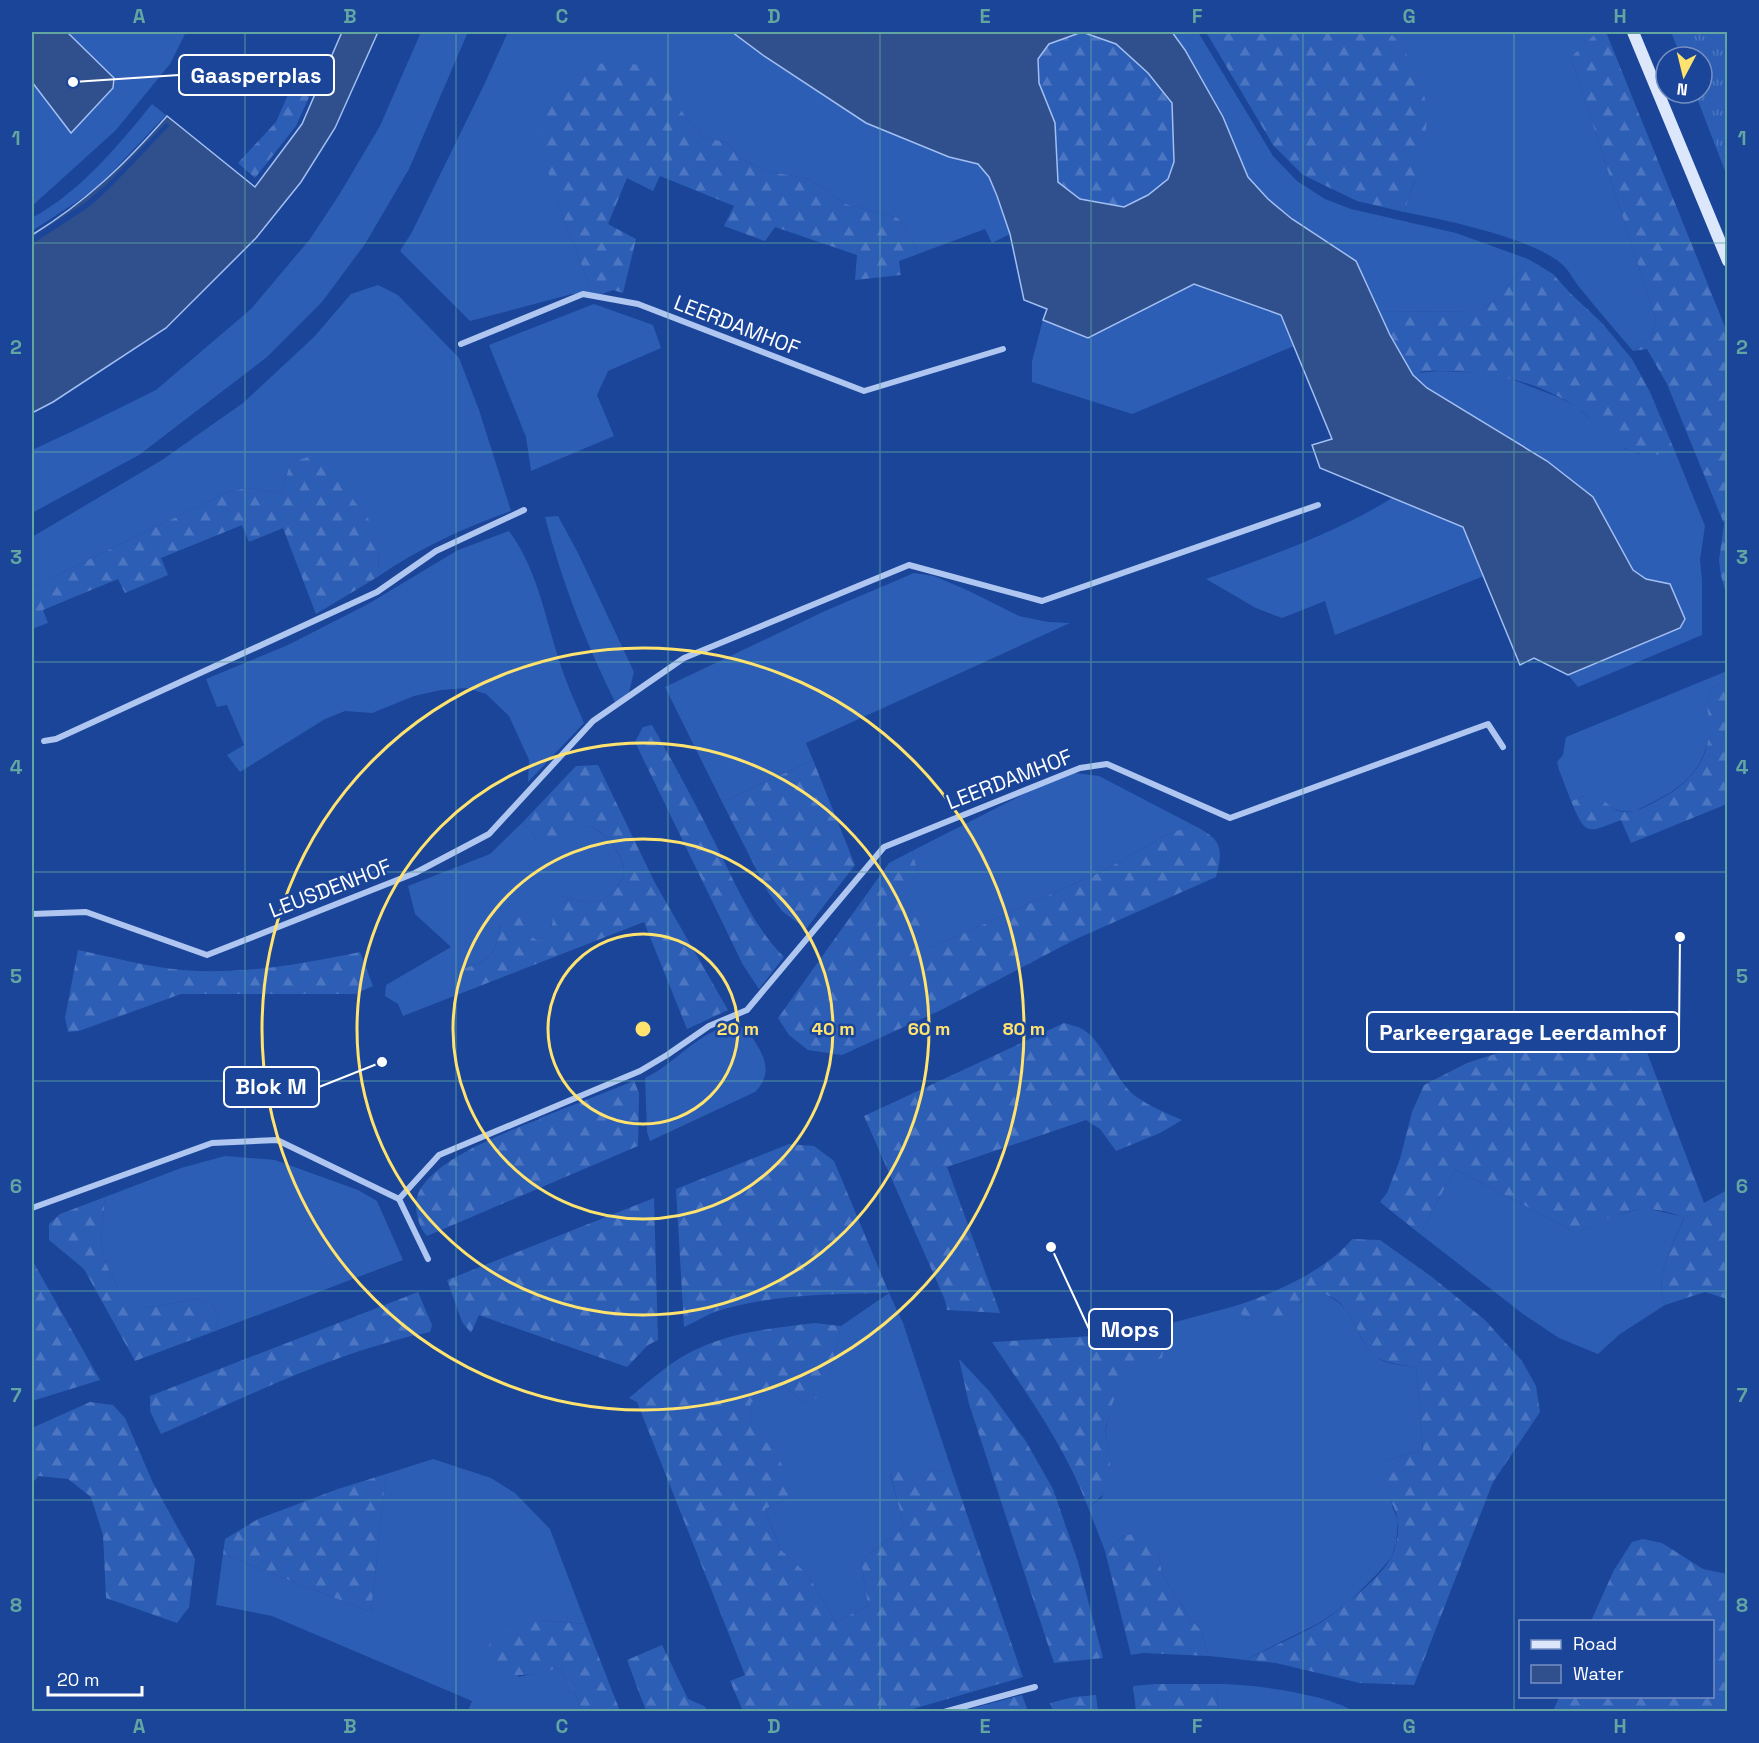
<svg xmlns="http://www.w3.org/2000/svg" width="1759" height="1743" font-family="'Space Grotesk',sans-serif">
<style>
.grass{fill:#2d5eb6}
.forest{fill:url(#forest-firs)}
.park{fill:url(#park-tufts)}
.water{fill:#304f8d;stroke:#a2bff3;stroke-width:1.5;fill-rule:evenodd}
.pier{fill:#1a4599}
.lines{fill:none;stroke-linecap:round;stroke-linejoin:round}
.street{stroke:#afc6f1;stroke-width:6}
.secondary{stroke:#dde7fc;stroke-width:12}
.grid{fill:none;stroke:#63a6a1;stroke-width:1.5;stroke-opacity:0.55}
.ring{fill:none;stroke:#ffe36e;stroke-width:3}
.labels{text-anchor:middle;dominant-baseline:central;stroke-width:5;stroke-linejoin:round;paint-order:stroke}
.street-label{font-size:21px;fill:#fff;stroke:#1a4599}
.centre{fill:#ffe36e;stroke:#1a4599;stroke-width:3}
.ring-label{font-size:18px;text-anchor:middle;font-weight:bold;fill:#ffe36e;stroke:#1a4599;stroke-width:5;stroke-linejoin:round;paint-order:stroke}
.leader{fill:none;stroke:#fff;stroke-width:2}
.callout-dot{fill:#fff;stroke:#1a4599;stroke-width:2}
.callout{fill:#1a4599;stroke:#fff;stroke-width:2}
.callout-label{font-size:22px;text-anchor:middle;font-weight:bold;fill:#fff}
.neatline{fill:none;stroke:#63a6a1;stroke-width:2}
.grid-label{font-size:20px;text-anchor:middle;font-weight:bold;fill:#63a6a1}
</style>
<defs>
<pattern id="forest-firs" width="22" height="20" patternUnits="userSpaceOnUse" patternTransform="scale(1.5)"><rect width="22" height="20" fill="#2d5eb6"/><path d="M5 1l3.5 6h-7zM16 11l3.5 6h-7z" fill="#4c76c1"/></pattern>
<pattern id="park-tufts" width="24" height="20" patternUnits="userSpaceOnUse" patternTransform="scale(1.5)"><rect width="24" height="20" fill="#2d5eb6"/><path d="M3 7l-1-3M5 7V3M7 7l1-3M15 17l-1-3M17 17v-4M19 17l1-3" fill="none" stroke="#4c76c1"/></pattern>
</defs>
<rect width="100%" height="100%" fill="#1a4599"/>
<!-- grass -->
<g class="grass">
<polygon points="67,32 186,32 170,64 116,130 32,206 32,82 71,133 114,78"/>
<polygon points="421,32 468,32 409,169 365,244 322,302 267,357 139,455 32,513 32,450 73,431 156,390 251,309 310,239 339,195 380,126"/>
<polygon points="508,32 732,32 764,56 949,157 978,164 989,177 1010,234 992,243 985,229 918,254 910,234 898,218 846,204 809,179 768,171 741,159 727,143 701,136 686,118 557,201 594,297 572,294 470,321 400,251 412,232 484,85"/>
<polygon points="1172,32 1198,32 1273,156 1297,181 1325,199 1351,209 1456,233 1528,259 1499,298 1478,311 1379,312 1356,261 1292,219 1268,199 1248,177 1223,117 1185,50"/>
<path d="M1389,32H1597L1571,57L1656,320L1651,338L1633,351C1615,330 1597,309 1580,288C1574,281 1570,272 1564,266C1537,239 1442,219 1404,212L1415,181L1392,34Z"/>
<path d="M152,104L166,115L96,189L32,231V218C81,191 117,147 152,104Z"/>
<polygon points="1194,284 1281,315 1294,346 1132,414 1032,382 1032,361 1043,320 1088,338"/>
<path d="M378,285L398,295L459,358L479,410L511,511C464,528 420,548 379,576L378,550L290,463L282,493L247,488L228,492L32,587V537L162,460L243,403L314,337L351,294Z"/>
<polygon points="594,304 653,325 661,348 608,371 597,395 614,436 531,471 526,437 489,345"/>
<polygon points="1439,371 1486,373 1506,377 1558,397 1575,406 1625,449 1640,454 1676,454 1705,526 1700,560 1702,580 1702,635 1578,687 1568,675 1680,628 1684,618 1670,584 1646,579 1633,570 1593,497 1546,461 1427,388 1413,375 1417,373"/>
<path d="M1392,498L1463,527L1484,576L1335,635L1325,601L1282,618L1256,608L1206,579C1270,556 1334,534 1392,498Z"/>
<path d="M558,516L578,553L634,672L629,692L616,704C586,644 562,582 545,517Z"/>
<path d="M509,531C541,574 547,631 566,680C571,694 578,708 584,723L528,782L529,760L509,716L486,694L467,688L441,690L414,696L372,713L345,711L325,719L240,772L227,755L244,745L227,705L217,707L206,679L288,645L368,604L458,550Z"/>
<polygon points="914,573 934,576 969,591 1019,616 1048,622 1070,623 806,743 813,760 722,802 665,687 825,611"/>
<path d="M1727,671V681L1713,687C1702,709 1712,713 1710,733C1709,741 1706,748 1703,756C1690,786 1663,797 1635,811C1615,815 1605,801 1587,795L1571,801L1559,770L1557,762L1563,755L1566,737Z"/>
<polygon points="1067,772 1099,776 1193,825 1166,835 1103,871 930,948 903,885 919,875 912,851"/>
<path d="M523,822L538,841C551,836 575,824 587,826C603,827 627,859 624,874C624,878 619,883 618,886C604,909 581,903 560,895L549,933L538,941L500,923C496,957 490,961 458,970L467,991L403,1016L398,1004L385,996L386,985L451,947L415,914L408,886L490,854Z"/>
<path d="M734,1025L747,1029C760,1050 777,1070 755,1092L650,1141L647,1132L645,1078C677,1063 697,1031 734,1025Z"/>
<polygon points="225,1156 275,1160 358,1190 377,1201 403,1260 218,1330 217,1312 211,1304 197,1299 145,1308 132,1305 119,1291 104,1259 101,1241 105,1197 181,1168"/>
<path d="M1455,1169L1577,1233L1610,1216L1646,1208L1684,1217C1674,1243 1653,1279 1665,1305L1620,1334L1598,1354L1559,1338L1523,1314L1420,1234Z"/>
<polygon points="889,1293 903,1323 952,1471 890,1473 904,1527 861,1560 868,1606 836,1622 808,1575 780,1549 765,1509 791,1496 750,1425 751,1402 771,1385 783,1385 805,1404 830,1374 841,1326"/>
<path d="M1319,1293C1358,1303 1352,1337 1376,1357C1384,1364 1405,1365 1416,1368L1423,1450L1384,1461L1392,1506L1398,1521L1396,1543L1391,1558L1378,1573L1348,1603L1319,1623L1245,1660L1209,1656L1201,1631L1188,1615L1162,1574L1158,1551L1124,1535L1105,1551L1088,1507L1102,1498L1109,1451L1105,1433L1111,1405L1119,1389L1130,1375L1148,1361L1166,1342L1168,1324L1235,1306L1247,1319L1286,1316L1310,1294Z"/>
<polygon points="433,1459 491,1478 515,1493 550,1529 586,1624 540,1620 518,1677 560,1668 576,1695 581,1711 468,1711 472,1701 272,1616 216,1605 223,1554 371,1612 386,1474"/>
<path d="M1218,1684C1252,1684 1325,1694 1353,1711L1217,1712Z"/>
</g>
<!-- forest -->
<g class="forest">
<polygon points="1082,32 1116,44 1148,73 1172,103 1174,162 1168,179 1148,195 1124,207 1080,199 1058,182 1055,123 1039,83 1038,59 1049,44"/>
<path d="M1206,32H1389C1396,38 1401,46 1406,54C1442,107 1424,156 1404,212L1357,201L1303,175L1273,145Z"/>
<polygon points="1597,32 1606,32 1727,332 1726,593 1721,576 1719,560 1724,524 1667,384 1647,349 1633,351 1651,338 1656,320 1571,57"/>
<polygon points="619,62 645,66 660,75 686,118 701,136 727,143 741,159 768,171 809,179 846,204 898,218 910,234 918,254 899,261 901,275 855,280 857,255 775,227 765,241 724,226 734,206 660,176 653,191 627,178 608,224 636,239 623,293 613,290 594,297 557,201 539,142 543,110 562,84 586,65"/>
<polygon points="301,65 320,73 296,126 255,178 238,163 276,122"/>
<path d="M1528,259L1553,274L1570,293L1602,323L1632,359L1650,392L1676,454C1660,454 1641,457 1626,449C1609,441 1593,419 1577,408C1541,382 1492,372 1449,371C1438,371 1423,369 1413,375L1390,335L1379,312L1478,311L1499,298Z"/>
<polygon points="308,457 332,473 369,520 378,550 379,576 316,614 283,528 249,542 242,525 161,558 168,575 125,593 118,579 43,610 48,623 32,629 32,587 228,492 247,488 282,493 290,463"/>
<path d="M1727,681V804L1631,843L1621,820C1587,833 1586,837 1571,801L1587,795C1591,796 1597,797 1601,799C1609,804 1613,811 1624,812C1634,813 1642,808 1651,804C1681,789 1703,772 1709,737C1713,716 1701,710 1713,687Z"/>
<path d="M652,725C673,763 694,800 713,839C734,880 751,924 784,957L759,989L743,965L635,742L643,727Z"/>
<polygon points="813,760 855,865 806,929 782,911 768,892 722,802"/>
<path d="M598,765L655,883L728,1010L687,1029L644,922L467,991L457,970C490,962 496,957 500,923L509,917L520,918L529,935L538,941C556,929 553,920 552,900L560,895C581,903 604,909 618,886C619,883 624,878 624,874C627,858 603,827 587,826C574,825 565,836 556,844L538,841L523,822L576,766Z"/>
<path d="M1193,825C1221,839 1224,847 1216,877L1076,939L939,1011L842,1055L808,1050L789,1035L778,1018L889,863L912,851L919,875L904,885L930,948L1103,871L1166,835Z"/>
<path d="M78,950C112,957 147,967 182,970C242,975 302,964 360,952L373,986L355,994H181L79,1031L68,1032L65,1018Z"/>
<path d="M1631,1010L1704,1203L1727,1190V1299L1705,1292L1665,1305C1653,1279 1674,1243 1684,1218C1643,1199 1614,1214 1577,1233L1455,1169L1420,1234L1380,1202L1387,1193L1400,1159L1412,1112L1424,1085L1467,1063Z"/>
<path d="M1064,1023C1070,1025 1077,1026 1082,1029C1103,1040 1114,1079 1135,1096C1149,1106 1166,1113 1182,1120L1160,1133L1116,1151L1100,1129L1086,1120L947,1167L1000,1313L947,1310L945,1300L864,1116Z"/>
<path d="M634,1081L639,1093L638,1146L427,1236C421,1229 419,1224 417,1215C416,1209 415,1203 417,1197C427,1162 506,1132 537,1120L538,1121L540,1118Z"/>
<path d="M789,1144L814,1146L834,1161L889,1293C832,1294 773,1294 717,1311C706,1315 695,1322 684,1327L676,1189Z"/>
<polygon points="105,1197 101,1241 104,1259 119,1291 132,1304 145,1308 197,1299 211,1304 217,1312 218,1330 135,1361 84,1269 49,1240 49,1224 60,1214"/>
<polygon points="654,1198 658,1340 648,1345 627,1367 479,1315 471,1333 462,1322 447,1280"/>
<path d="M1352,1239L1380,1240L1432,1277L1485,1320L1522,1361L1536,1386L1540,1412L1493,1482L1414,1685L1360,1683L1276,1663L1245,1660C1269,1648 1296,1637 1320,1623C1340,1610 1379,1579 1391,1558C1396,1549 1399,1532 1398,1522C1395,1497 1376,1492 1384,1461L1423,1450L1416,1368C1406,1365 1384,1363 1376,1357C1355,1341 1354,1298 1321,1294C1305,1292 1299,1307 1287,1315C1278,1321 1258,1325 1248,1319C1243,1317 1238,1310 1235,1306C1271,1295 1329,1269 1352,1239Z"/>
<polygon points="32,1260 100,1380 32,1401"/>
<path d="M418,1292L432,1325L430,1332C336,1351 249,1396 161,1434L150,1411V1396Z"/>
<path d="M815,1323L841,1326L830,1374L822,1395L805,1404L783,1385H771L751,1403L750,1425L778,1454L791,1496L765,1509L780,1549L808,1575L836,1622L868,1606L861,1560L904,1527L890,1472L952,1471L1023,1677L906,1711H743L730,1681L745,1675L637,1402L629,1398C651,1380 672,1360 697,1349C734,1331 776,1328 815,1323Z"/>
<path d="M1168,1324L1162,1358C1133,1365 1115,1388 1109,1416C1107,1422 1105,1428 1105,1434C1106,1440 1109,1446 1109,1452C1112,1479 1111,1492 1088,1507C1065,1447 1028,1395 992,1342L1092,1336Z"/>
<polygon points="959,1359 990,1392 1025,1440 1053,1489 1078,1562 1103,1658 1054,1663 969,1404"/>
<polygon points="90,1402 113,1405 125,1418 153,1483 195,1559 189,1607 177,1623 106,1598 103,1535 91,1497 68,1479 38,1476 32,1484 32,1428"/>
<polygon points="386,1474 371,1612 223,1554 225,1539 258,1519 338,1489"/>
<polygon points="1137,1534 1149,1538 1158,1551 1162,1574 1188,1615 1201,1631 1209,1656 1143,1653 1131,1655 1105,1551 1124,1535"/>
<polygon points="1643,1539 1662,1543 1703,1569 1727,1574 1727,1711 1553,1711 1559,1697 1712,1696 1712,1622 1591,1621 1614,1570 1632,1542"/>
<path d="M540,1620L586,1624L620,1711H581L576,1695L560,1668C529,1675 513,1682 485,1661C486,1630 516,1627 540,1620Z"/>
<polygon points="662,1645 688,1699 704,1706 709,1711 646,1711 627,1660"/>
<polygon points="1156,1684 1218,1684 1217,1711 1136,1711 1133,1686"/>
<polygon points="1022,1695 1028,1711 963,1711"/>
<polygon points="1096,1695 1098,1711 1053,1711 1050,1703 1074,1697"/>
</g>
<!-- park -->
<polygon class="park" points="1671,32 1727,32 1727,176 1695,93 1702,93 1702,57 1681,57"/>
<!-- water -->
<g class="water">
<polygon points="32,32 67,32 114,78 113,88 71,133 32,82"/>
<path d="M342,32H378L335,128L301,182L256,238L166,328L53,402L32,413V235C87,201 125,164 167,116L255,187L302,124Z"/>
<path d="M732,32H1172L1185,50L1223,117L1248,177L1268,199L1292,219L1356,261L1390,335L1413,375L1427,388L1547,461L1593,497L1633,570L1646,579L1670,584L1685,619L1680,628L1568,675L1534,658L1520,665L1463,527L1320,468L1312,445L1332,439L1281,315L1194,284L1088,338L1043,320L1047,309L1024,300L1010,234L997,196L989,177L978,164L949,157L866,123L764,56ZM1082,32L1116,44L1148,73L1172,103L1174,162L1168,179L1148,195L1124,207L1080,199L1058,182L1055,123L1039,83L1038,59L1049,44Z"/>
</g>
<!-- pier -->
<polygon class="pier" points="166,123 170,125 111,187 90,206 60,226 32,244 32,237 86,202 107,184"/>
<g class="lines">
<!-- street -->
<g class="street">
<polyline points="461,344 583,294 638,304 864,391 1003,349"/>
<polyline points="44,741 56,739 377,592 436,551 524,510"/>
<polyline points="32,914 86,912 207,955 415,873 489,834 593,721 684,658 909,565 1042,601 1318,505"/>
<polyline points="32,1208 212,1143 277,1140 399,1199"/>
<polyline points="428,1259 399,1199 439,1155 640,1071 667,1055 709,1026 747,1010 884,847 1080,768 1107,764 1230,818 1488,724 1503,747"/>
<polyline points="944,1712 1035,1687"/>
</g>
<!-- secondary -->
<polyline class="secondary" points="1633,32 1728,261"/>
</g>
<!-- grid -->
<path class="grid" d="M245,32V1712M456,32V1712M668,32V1712M880,32V1712M1091,32V1712M1303,32V1712M1514,32V1712M32,243H1728M32,452H1728M32,662H1728M32,872H1728M32,1081H1728M32,1291H1728M32,1500H1728"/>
<!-- distance rings -->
<g class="ring">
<circle cx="643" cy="1029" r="95"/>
<circle cx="643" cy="1029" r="190"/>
<circle cx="643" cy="1029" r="286"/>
<circle cx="643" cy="1029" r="381"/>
</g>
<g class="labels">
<!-- street labels -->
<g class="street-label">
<text transform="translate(737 325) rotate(21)">LEERDAMHOF</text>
<text transform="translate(1009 779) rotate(-21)">LEERDAMHOF</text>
<text transform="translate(330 888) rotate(-21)">LEUSDENHOF</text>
</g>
</g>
<circle cx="643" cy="1029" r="9" class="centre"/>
<g class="ring-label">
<text x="738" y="1035">20 m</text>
<text x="833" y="1035">40 m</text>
<text x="929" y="1035">60 m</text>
<text x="1024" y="1035">80 m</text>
</g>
<!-- callouts -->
<path class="leader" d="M73 82L179 75M1680 937L1679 1032M382 1062L319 1087M1051 1247L1089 1329"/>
<g class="callout-dot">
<circle cx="73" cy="82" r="6"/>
<circle cx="1680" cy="937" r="6"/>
<circle cx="382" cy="1062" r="6"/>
<circle cx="1051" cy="1247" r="6"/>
</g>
<g class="callout">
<rect x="179" y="55" width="155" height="40" rx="6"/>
<rect x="1367" y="1012" width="312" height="40" rx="6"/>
<rect x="224" y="1067" width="95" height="40" rx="6"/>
<rect x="1089" y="1309" width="83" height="40" rx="6"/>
</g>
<g class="callout-label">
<text x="256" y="83">Gaasperplas</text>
<text x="1523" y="1040">Parkeergarage Leerdamhof</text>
<text x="271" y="1094">Blok M</text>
<text x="1130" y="1337">Mops</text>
</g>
<!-- border -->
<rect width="1759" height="1743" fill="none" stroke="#1a4599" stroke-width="66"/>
<!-- legend -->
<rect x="1519" y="1620" width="195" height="78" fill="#1a4599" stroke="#768fc2" stroke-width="1.5"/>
<rect x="1531" y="1640" width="30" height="9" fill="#dde7fc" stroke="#768fc2" stroke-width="1.5"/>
<text x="1573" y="1650" font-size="18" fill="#ffffff">Road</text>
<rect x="1531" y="1665" width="30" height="18" fill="#304f8d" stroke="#768fc2" stroke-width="1.5"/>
<text x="1573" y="1680" font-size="18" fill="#ffffff">Water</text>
<!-- north arrow -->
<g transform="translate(1684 75) rotate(187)"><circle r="28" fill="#1a4599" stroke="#768fc2" stroke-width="1.5"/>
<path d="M0-4.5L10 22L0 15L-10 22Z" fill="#ffe36e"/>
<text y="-9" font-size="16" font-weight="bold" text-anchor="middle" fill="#ffffff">N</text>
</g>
<!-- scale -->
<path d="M48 1686v9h94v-9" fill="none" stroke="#ffffff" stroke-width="3"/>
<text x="57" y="1686" font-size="18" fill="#ffffff" stroke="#1a4599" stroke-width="4.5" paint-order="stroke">20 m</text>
<rect x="33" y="33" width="1693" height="1677" class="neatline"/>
<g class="grid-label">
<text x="139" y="23">A</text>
<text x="350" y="23">B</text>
<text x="562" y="23">C</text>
<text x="774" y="23">D</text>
<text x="985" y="23">E</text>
<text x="1197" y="23">F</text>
<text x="1409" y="23">G</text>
<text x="1620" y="23">H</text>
<text x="16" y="145">1</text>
<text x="1742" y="145">1</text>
<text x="16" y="354">2</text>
<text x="1742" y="354">2</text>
<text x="16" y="564">3</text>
<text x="1742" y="564">3</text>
<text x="16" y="774">4</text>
<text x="1742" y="774">4</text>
<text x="16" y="983">5</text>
<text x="1742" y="983">5</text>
<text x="16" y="1193">6</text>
<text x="1742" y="1193">6</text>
<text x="16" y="1402">7</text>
<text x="1742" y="1402">7</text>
<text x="16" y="1612">8</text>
<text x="1742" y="1612">8</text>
<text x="139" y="1733">A</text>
<text x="350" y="1733">B</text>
<text x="562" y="1733">C</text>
<text x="774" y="1733">D</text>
<text x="985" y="1733">E</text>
<text x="1197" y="1733">F</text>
<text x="1409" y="1733">G</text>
<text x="1620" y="1733">H</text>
</g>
</svg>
